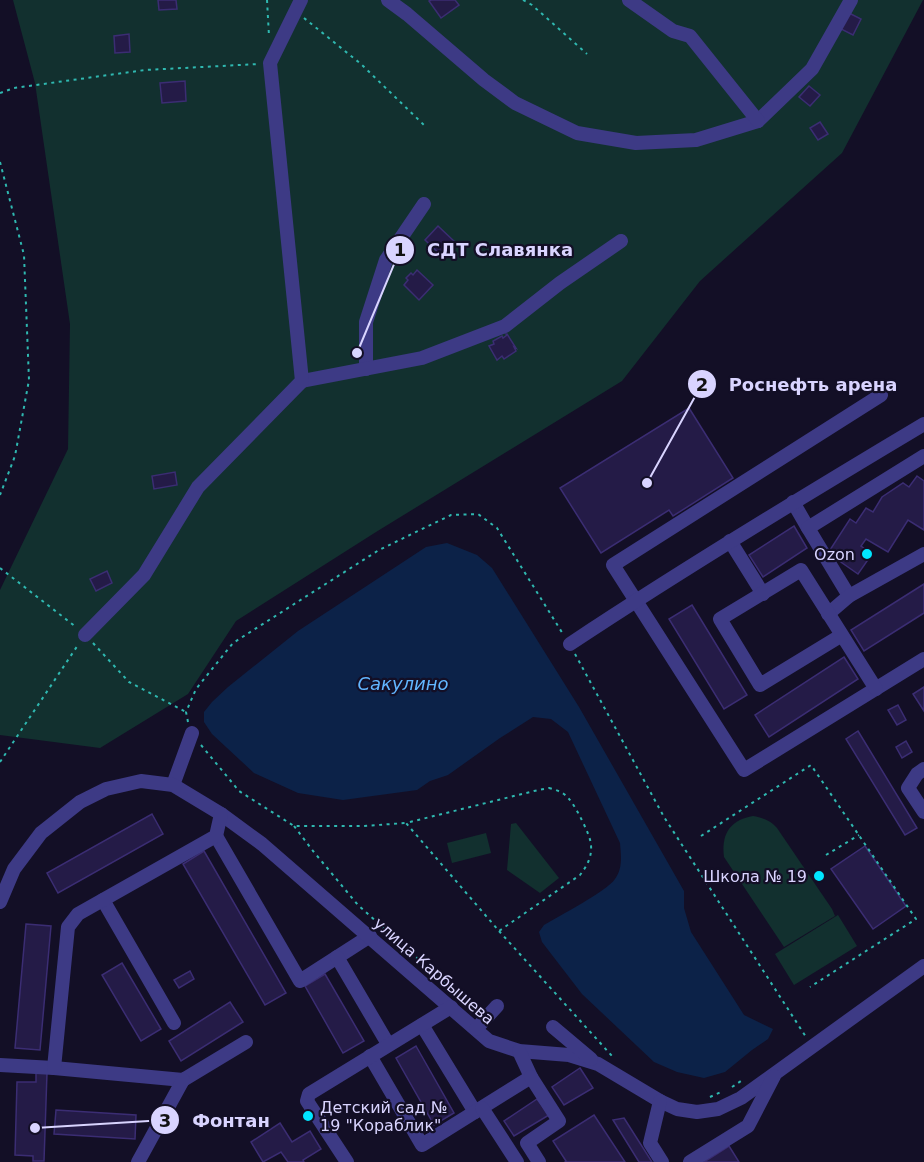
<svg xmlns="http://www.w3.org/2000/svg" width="924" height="1162" font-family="'DejaVu Sans',sans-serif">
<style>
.green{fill:#12302f}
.water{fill:#0c2248}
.building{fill:#241b47;stroke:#3b2d73;stroke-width:1.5}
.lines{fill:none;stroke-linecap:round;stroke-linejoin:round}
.path{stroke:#2fb8b0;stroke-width:2;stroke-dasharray:3 4.5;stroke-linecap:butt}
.minor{stroke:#3d3a85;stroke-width:14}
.poi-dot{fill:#00e5ff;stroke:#130f26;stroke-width:2}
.labels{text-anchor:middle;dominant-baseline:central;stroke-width:4.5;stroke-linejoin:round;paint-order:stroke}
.poi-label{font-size:16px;fill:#d9d4ff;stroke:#130f26;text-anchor:end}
.street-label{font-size:16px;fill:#d9d4ff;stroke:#130f26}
.water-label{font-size:18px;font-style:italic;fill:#62b6ff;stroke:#130f26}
.leader{fill:none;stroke:#d9d4ff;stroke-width:2}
.callout-dot{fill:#d9d4ff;stroke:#130f26;stroke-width:2}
.mark-label{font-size:18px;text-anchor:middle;font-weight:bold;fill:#111}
.callout-label{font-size:18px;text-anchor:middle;font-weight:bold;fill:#d9d4ff;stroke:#130f26;stroke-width:4.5;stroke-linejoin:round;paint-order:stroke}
</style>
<rect width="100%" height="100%" fill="#130f26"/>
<!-- green -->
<g class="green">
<polygon points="13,0 923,0 842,153 700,281 622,381 376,532 236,621 188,694 100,748 0,735 0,590 68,449 70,324 35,83"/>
<path d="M753,816C763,818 770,820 777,828L832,909L835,916L784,947L724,857C721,834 730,820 753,816Z"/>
<polygon points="516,823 559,878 540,893 507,870 511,824"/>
<polygon points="486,833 491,853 452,863 447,843"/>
<polygon points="838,915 857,946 794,985 775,954"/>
</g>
<!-- water -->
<path class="water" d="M447,543L477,555L492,568L579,707L684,891V908L691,932L744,1015L773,1029L768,1039L752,1050L725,1072L704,1078L677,1072L654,1062L582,994L542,942L539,932L544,925C559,916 607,891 615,879C623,868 621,855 620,843L568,732L551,719L533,717L500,738L448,775L430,781L417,790L343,800L298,793L254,773L212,734L204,722V712L212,702L228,687L298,631L426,547Z"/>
<!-- building -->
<g class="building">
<polygon points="158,0 176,0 177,9 159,10"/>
<polygon points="431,0 455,0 459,5 441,18 429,1"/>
<polygon points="849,13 861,19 853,35 841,29"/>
<polygon points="129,34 130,52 115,53 114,36"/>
<polygon points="185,81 186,101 162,103 160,83"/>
<polygon points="809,86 820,95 810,106 799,97"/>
<polygon points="820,122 828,134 818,140 810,128"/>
<polygon points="438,226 456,243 443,257 425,240"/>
<polygon points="417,270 433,285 419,300 404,285 408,280 406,278 411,273 413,275"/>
<polygon points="506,334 507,334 516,348 514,347 516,351 504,359 502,356 497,360 489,346 494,344 493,341 502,336 503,338 507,335"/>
<polygon points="689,408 733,478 673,516 669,510 601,553 560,488"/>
<polygon points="175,472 177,485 154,489 152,476"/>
<polygon points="917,476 924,481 924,530 908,520 888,552 866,539 861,546 872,554 858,574 828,553 850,519 856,523 866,508 873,512 882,497 903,483 909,487"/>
<polygon points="794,526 807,548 763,577 749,555"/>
<polygon points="107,571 112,583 96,591 90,579"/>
<polygon points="924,584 924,613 864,651 851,630"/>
<polygon points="692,605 747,695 724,709 669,619"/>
<polygon points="844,657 858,679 769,737 755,715"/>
<polygon points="924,687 924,711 913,694"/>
<polygon points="898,705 906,720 897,725 888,710"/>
<polygon points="858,731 917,828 905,835 846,739"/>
<polygon points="906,741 912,752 902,758 896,747"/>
<polygon points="152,814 163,834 58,893 47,873"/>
<polygon points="865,846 906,906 873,929 831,869"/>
<polygon points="204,851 286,993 265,1005 183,864"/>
<polygon points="26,924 51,926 40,1050 15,1048"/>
<polygon points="122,963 161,1029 141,1041 102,975"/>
<polygon points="190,971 194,979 179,988 174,980"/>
<polygon points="325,974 364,1041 343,1053 305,986"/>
<polygon points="230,1002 243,1022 181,1061 169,1041"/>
<polygon points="416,1046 454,1113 434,1125 396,1058"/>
<polygon points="580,1068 593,1088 564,1105 552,1087"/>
<polygon points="36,1073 47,1073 44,1161 33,1161 33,1156 15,1155 17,1082 36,1082"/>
<polygon points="537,1099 549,1115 514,1136 504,1121"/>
<polygon points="56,1110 136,1115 135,1139 54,1134"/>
<polygon points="594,1115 625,1162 565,1162 566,1161 553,1141"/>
<polygon points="624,1118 652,1162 639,1162 613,1120"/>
<polygon points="280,1123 292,1142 310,1131 321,1149 303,1160 304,1162 288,1162 281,1152 263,1162 251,1142"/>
<polygon points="729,1146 739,1162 704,1162"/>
</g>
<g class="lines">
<!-- path -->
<g class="path">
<polyline points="267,0 269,36"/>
<polyline points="523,0 532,5 587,54"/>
<polyline points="304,18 361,64 425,126"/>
<polyline points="0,93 14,88 145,70 259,64"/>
<polyline points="0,162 24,255 29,380 15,456 0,495"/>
<polyline points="0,568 76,627"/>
<polyline points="93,643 129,682 186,712"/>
<polyline points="575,654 664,817 806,1037"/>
<polyline points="188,722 186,712 196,689 233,643 379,550 451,515 478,514 497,528 563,634"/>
<polyline points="201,745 239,791 294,826 363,826 406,823"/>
<polyline points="0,762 78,645"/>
<path d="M549,788C556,790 564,792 569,799C575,805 591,836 591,845C592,857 587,866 580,875L499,931L406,823L534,791Z"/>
<polyline points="294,826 313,851 358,905 476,1011"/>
<polyline points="701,836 811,765 916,919 810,987"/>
<polyline points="826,855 859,835"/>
<polyline points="499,931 612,1056"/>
<polyline points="732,1087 744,1079"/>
<polyline points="710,1097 721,1092"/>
</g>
<!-- minor -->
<g class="minor">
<polyline points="388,0 407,14 484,80 515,103 577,133 636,143 696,140 758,121 812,69 851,0"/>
<polyline points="629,0 673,31 690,36 758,121"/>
<polyline points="366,369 366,322 386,260 424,204"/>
<polyline points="302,381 422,358 505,326 560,283 621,241"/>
<polyline points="881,395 613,565 744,770 924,659"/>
<polyline points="793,502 808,528"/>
<polyline points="730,541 763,594"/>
<polyline points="849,596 808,528 924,456"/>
<polyline points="828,614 849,596 924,554"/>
<polyline points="85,635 144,575 198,487 302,381 270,63 301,0"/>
<polyline points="842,635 760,685 720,619 801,570 876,689"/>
<path d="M570,644C686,567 805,495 924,424"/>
<polyline points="924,769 917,774 908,788 924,812"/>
<polyline points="173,785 192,733"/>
<polyline points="216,836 300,981 370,936"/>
<polyline points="103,900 174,1023"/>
<polyline points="0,902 14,869 41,833 80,802 106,789 141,781 173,785 221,814 262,844 489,1041 519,1051 569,1055 598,1064 660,1101 677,1109 697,1112 718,1109 741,1098 924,966"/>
<polyline points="337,957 388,1044"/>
<polyline points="422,1025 475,1112"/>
<polyline points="553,1027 591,1059"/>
<polyline points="476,1029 497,1006"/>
<polyline points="370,1056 422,1145 531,1077 519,1051"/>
<polyline points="0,1065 54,1068 183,1080 246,1042"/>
<polyline points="54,1068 68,927 78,914 216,836 221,814"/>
<polyline points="531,1077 559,1121 527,1143 539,1162"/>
<polyline points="660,1101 650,1143 662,1162"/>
<polyline points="482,1108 517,1162"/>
<polyline points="138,1162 183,1080"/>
<polyline points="347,1162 307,1101 309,1094 451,1007"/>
<polyline points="690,1162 748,1126 774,1076"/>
</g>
</g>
<!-- markers -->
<g class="poi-dot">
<circle cx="867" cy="554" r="6"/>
<circle cx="819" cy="876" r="6"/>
<circle cx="308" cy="1116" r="6"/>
</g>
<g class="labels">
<!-- poi labels -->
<g class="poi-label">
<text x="855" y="554">Ozon</text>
<text x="807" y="876">Школа № 19</text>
<text x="320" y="1107" text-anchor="start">Детский сад №<tspan x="320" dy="18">19 "Кораблик"</tspan></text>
</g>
<!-- street labels -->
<g class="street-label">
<text transform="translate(434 971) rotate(41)">улица Карбышева</text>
</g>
<!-- water labels -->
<g class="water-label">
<text x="403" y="683">Сакулино</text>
</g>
</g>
<!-- callouts -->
<path class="leader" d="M357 353L400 250M647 483L702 384M35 1128L165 1120"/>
<g class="callout-dot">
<circle cx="357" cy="353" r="6"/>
<circle cx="647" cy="483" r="6"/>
<circle cx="35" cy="1128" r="6"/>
<circle cx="400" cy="250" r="15"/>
<circle cx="702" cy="384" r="15"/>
<circle cx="165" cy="1120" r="15"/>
</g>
<g class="mark-label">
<text x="400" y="256">1</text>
<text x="702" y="391">2</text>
<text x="165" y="1127">3</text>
</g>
<g class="callout-label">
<text x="500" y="256">СДТ Славянка</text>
<text x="813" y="391">Роснефть арена</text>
<text x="231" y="1127">Фонтан</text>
</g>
</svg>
